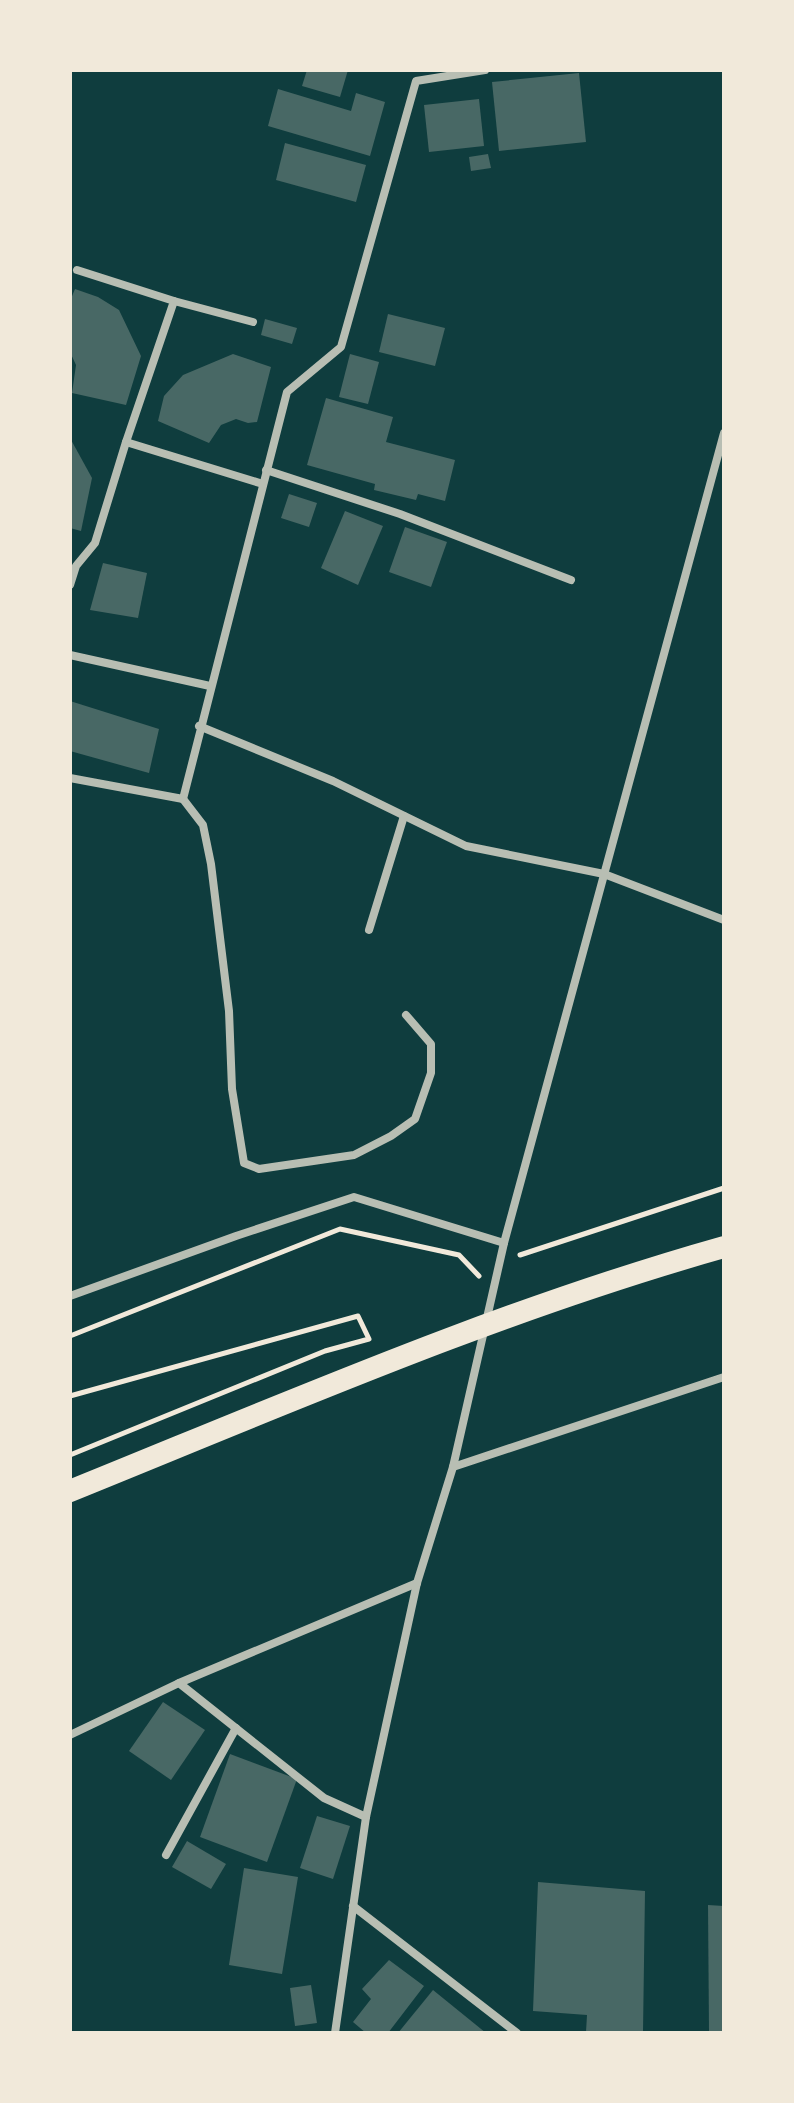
<svg xmlns="http://www.w3.org/2000/svg" width="794" height="2103" font-family="Manrope,sans-serif">
<style>
.building{fill:#486865}
.lines{fill:none;stroke-linecap:round;stroke-linejoin:round}
.path{stroke:#f1e9da;stroke-width:5}
.minor{stroke:#b8beb3;stroke-width:8}
.trunk{stroke:#f1e9da;stroke-width:22}
</style>
<rect width="100%" height="100%" fill="#0f3d3e"/>
<!-- building -->
<g class="building">
<polygon points="307,70 348,70 340,97 302,86"/>
<polygon points="579,73 586,142 499,151 492,82"/>
<polygon points="278,89 351,111 356,93 385,102 370,156 268,126"/>
<polygon points="479,99 484,146 429,152 424,105"/>
<polygon points="285,143 366,165 356,202 276,180"/>
<polygon points="488,154 491,168 471,171 469,157"/>
<polygon points="75,289 98,297 119,310 141,356 126,405 72,393 76,365 70,352 70,301"/>
<polygon points="388,314 445,328 435,366 379,352"/>
<polygon points="265,319 297,328 292,344 261,335"/>
<polygon points="233,354 271,367 257,422 248,423 236,419 221,425 209,443 158,421 164,396 183,375"/>
<polygon points="350,354 379,362 368,404 339,397"/>
<polygon points="326,398 393,417 386,442 455,460 445,501 418,494 416,500 374,490 375,484 307,465"/>
<polygon points="70,438 92,478 81,531 70,528"/>
<polygon points="289,494 317,503 309,527 281,518"/>
<polygon points="345,511 383,526 358,585 321,568"/>
<polygon points="405,527 447,542 431,587 389,572"/>
<polygon points="103,563 147,573 138,618 90,610"/>
<polygon points="70,701 159,729 149,773 70,751"/>
<polygon points="163,1702 205,1730 171,1780 129,1751"/>
<polygon points="230,1754 297,1779 267,1862 200,1837"/>
<polygon points="317,1816 350,1826 333,1879 300,1868"/>
<polygon points="187,1841 226,1864 211,1889 172,1867"/>
<polygon points="244,1868 298,1877 282,1974 229,1965"/>
<polygon points="538,1882 645,1891 643,2032 586,2032 587,2015 533,2011"/>
<polygon points="708,1905 724,1906 724,2033 709,2033"/>
<polygon points="389,1960 424,1986 388,2033 366,2033 353,2022 371,1999 362,1989"/>
<polygon points="311,1985 317,2023 295,2026 290,1988"/>
<polygon points="433,1990 486,2033 398,2033"/>
</g>
<g class="lines">
<!-- path -->
<g class="path">
<polyline points="520,1255 724,1188"/>
<polyline points="70,1336 340,1229 459,1255 479,1276"/>
<polyline points="70,1396 358,1316 369,1339 325,1351 70,1455"/>
</g>
<!-- minor -->
<g class="minor">
<polyline points="77,270 174,301 126,442 263,484"/>
<polyline points="174,301 253,322"/>
<polyline points="266,470 400,514 571,580"/>
<polyline points="70,585 76,566 95,543 126,442"/>
<polyline points="70,655 210,686"/>
<polyline points="199,726 333,781 466,846 604,874 724,920"/>
<polyline points="70,778 183,799 287,392 341,347 416,81 485,70"/>
<polyline points="183,799 203,825 211,864 229,1011 232,1089 244,1163 259,1169 354,1155 391,1136 415,1119 431,1073 431,1044 406,1015"/>
<polyline points="369,930 404,816"/>
<polyline points="70,1296 236,1236 354,1197 504,1243"/>
<polyline points="453,1467 724,1377"/>
<polyline points="179,1683 417,1583"/>
<polyline points="70,1735 179,1683 324,1798 366,1817"/>
<polyline points="166,1855 236,1728"/>
<polyline points="353,1906 517,2033"/>
<polyline points="335,2033 366,1817 417,1583 453,1467 504,1243 724,433"/>
</g>
<!-- trunk -->
<path class="trunk" d="M70,1491C285,1404 500,1310 724,1247"/>
</g>
<!-- border -->
<rect width="794" height="2103" fill="none" stroke="#f1e9da" stroke-width="144"/>
</svg>
